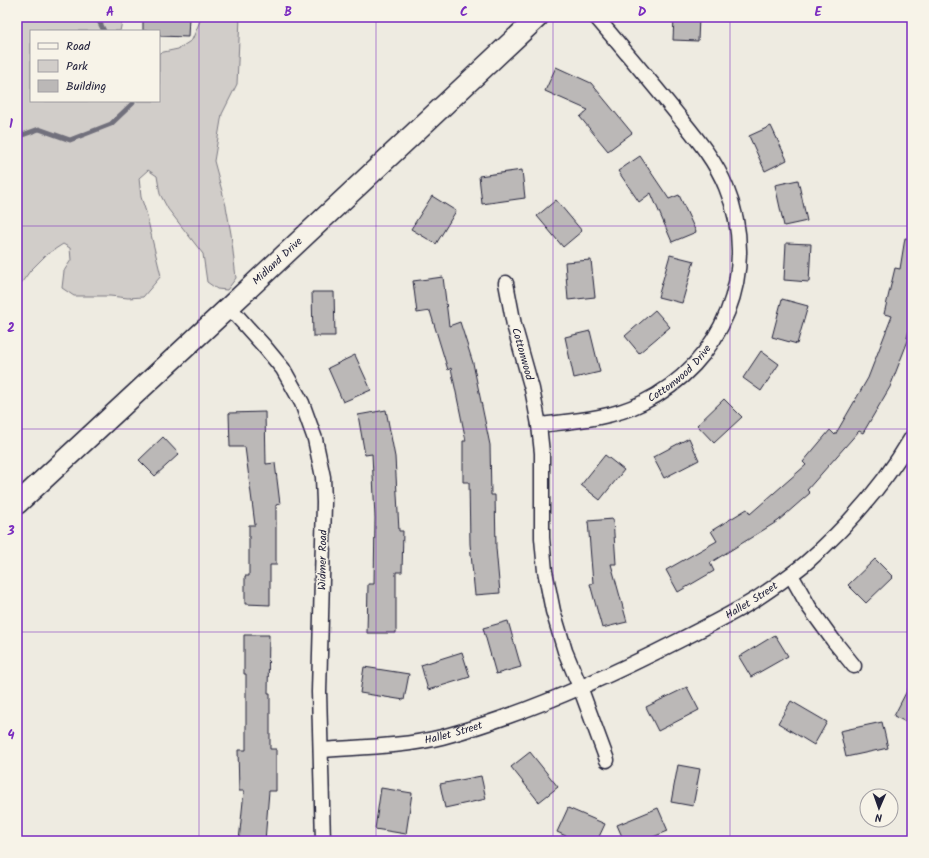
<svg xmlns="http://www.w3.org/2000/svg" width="929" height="858" font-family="Kalam,sans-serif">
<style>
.green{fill:#d1cdc9;stroke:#7a7882}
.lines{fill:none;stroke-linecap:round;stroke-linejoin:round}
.stream{stroke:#716f7b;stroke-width:5}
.building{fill:#bbb8b7;stroke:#22223b}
.street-casing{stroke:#22223b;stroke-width:17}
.secondary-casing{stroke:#22223b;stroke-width:23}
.street{stroke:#f7f3e8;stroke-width:14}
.secondary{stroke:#f7f3e8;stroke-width:20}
.grid{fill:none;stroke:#7b2cbf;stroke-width:1;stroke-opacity:0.55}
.labels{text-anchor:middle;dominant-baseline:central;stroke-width:3;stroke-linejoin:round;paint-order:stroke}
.street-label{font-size:11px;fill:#22223b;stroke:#f7f3e8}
.neatline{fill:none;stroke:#7b2cbf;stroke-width:1.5}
.grid-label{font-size:13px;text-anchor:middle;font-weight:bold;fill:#7b2cbf}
</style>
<rect width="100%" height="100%" fill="#eeebe1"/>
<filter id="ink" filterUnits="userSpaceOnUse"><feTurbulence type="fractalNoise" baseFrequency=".025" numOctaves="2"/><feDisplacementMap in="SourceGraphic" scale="8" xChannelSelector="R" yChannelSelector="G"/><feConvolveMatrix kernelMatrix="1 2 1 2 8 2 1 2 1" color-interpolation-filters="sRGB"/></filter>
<g filter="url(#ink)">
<!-- green -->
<polygon class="green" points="17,17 123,17 120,31 31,31 31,101 159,101 159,53 178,49 192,40 200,21 201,17 240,17 237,84 222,114 214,161 226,206 231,234 236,278 227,290 217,289 207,282 203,254 168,209 160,194 157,176 148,170 139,178 141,197 146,212 153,243 161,276 143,297 128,298 110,296 74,296 62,288 64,271 71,260 70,248 63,244 46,255 30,271 17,289"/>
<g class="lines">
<!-- stream -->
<g class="stream">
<polyline points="97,17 104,31"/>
<polyline points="17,137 39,129 70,140 111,124 133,103 132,101"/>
</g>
</g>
<!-- building -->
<g class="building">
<polygon points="143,17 189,17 188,37 159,36 159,31 143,31"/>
<polygon points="674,17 699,17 698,41 673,40"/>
<polygon points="556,67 591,83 632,133 608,151 580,117 588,110 545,91"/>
<polygon points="771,126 787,160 765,171 749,136"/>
<polygon points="640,156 669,199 679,195 696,232 672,242 651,193 639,202 618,171"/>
<polygon points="522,170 525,198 482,204 479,176"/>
<polygon points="798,180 807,221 784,226 775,185"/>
<polygon points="432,196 456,211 436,244 411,229"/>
<polygon points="556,200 582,231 563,247 537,216"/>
<polygon points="905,238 912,239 912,318 907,338 909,338 890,387 863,433 859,431 807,490 810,493 778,521 710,563 714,571 678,592 666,570 717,541 711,531 747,509 750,514 806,465 803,462 830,430 835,435 868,378 892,316 884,314 895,268 900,269"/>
<polygon points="786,243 811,244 809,282 784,280"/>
<polygon points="670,255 694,261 682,303 658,297"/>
<polygon points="591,260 595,297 568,300 565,262"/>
<polygon points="443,277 449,326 460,322 473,363 490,445 491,495 495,495 496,548 500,593 475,595 470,544 469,482 463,482 463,441 466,441 451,368 448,370 430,311 417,313 413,281"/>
<polygon points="312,292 334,292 335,336 313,336"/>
<polygon points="782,299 808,306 797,344 772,337"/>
<polygon points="655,310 670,327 639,353 625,336"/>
<polygon points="590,331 600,372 574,378 565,337"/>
<polygon points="761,351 779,364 761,391 743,378"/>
<polygon points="355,355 371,390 343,402 328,368"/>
<polygon points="724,399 742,417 714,443 697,425"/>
<polygon points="386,410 395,457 399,531 403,531 402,572 396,572 396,633 367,633 368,584 374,584 375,518 372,454 365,455 358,415"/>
<polygon points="265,412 266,464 275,463 280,504 276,505 276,565 270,565 270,605 245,604 245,576 249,576 249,525 255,525 245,447 230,447 229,413"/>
<polygon points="163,437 179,454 155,476 139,460"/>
<polygon points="689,438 699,460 664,478 653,457"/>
<polygon points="605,455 624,470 600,500 581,485"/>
<polygon points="613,519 616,564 611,564 627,622 602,628 590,584 593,583 588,521"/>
<polygon points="875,559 893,577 866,603 848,585"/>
<polygon points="508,621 521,667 496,674 483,628"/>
<polygon points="244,635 269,635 268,693 270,693 270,749 276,749 276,791 269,791 265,841 239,841 244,791 239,791 238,750 246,750 246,674 244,674"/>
<polygon points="775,635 788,656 751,677 739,657"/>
<polygon points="462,652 470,677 428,690 421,665"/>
<polygon points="364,667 409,674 404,700 360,693"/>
<polygon points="912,681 912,725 894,716"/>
<polygon points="687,687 699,710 658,731 646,707"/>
<polygon points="791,701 827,722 814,745 778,723"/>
<polygon points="882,722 888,748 846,757 840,731"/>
<polygon points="530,752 558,787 539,802 511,767"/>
<polygon points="678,765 700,769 693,806 671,802"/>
<polygon points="481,776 486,799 445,808 440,784"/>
<polygon points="381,788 412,793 406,834 375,829"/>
<polygon points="568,808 605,824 597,841 577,841 557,832"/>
<polygon points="658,808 668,831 643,841 624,841 617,825"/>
</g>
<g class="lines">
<defs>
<g id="street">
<path id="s1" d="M506,283L514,325L532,389L539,425L542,453V538L545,571L553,611L565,651L580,687L607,760"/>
<polyline points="229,307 264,346 283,369 302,403 315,439 323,477 324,503 319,692 323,841"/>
<path id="s2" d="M539,425C573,421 610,419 642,403C723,364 761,271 726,187C716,162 698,140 681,119C653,84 625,51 596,17"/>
<polyline points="791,575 809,607 833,640 854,666"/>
<path id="s3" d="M321,750C361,747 402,747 442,737C524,715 604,679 680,640C706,627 732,614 756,599C765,593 774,587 782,581C790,575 799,569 807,562C848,526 884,485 912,437"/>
</g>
<g id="secondary">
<path id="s4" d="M17,504L229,307L538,17"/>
</g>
</defs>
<!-- street casing -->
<use href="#street" class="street-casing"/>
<!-- secondary casing -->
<use href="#secondary" class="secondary-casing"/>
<!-- street -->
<use href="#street" class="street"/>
<!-- secondary -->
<use href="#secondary" class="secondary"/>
</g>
</g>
<!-- grid -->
<path class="grid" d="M199,17V841M376,17V841M553,17V841M730,17V841M17,226H912M17,429H912M17,632H912"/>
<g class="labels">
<!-- street labels -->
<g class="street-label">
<text stroke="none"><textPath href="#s4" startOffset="356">Midland Drive</textPath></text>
<text stroke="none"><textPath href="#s1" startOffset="73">Cottonwood</textPath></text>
<text stroke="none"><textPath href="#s2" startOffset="154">Cottonwood Drive</textPath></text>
<text transform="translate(323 560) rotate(-89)">Widmer Road</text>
<text stroke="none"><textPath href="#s3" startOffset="461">Hallet Street</textPath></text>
<text stroke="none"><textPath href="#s3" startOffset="134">Hallet Street</textPath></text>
</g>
</g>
<!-- margin -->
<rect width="929" height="858" fill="none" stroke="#f7f3e8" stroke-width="44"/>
<!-- legend -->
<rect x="30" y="30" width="130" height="72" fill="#f7f3e8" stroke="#a29fa3"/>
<rect x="38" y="43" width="20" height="6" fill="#f7f3e8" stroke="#a29fa3"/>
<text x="66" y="50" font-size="12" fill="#22223b">Road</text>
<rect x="38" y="60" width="20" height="12" fill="#d1cdc9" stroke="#a29fa3"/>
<text x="66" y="70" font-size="12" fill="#22223b">Park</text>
<rect x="38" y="80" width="20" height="12" fill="#bbb8b7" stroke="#a29fa3"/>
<text x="66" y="90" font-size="12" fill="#22223b">Building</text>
<!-- north arrow -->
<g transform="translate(879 808) rotate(182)"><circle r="19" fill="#f7f3e8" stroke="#a29fa3"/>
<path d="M0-3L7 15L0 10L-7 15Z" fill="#22223b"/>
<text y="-6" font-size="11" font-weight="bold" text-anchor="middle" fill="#22223b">N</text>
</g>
<rect x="22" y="22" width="885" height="814" class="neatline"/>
<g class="grid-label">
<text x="110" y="16">A</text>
<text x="288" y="16">B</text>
<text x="464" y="16">C</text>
<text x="642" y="16">D</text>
<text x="818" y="16">E</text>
<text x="11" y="128">1</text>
<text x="11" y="332">2</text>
<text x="11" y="535">3</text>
<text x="11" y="739">4</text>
</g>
</svg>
